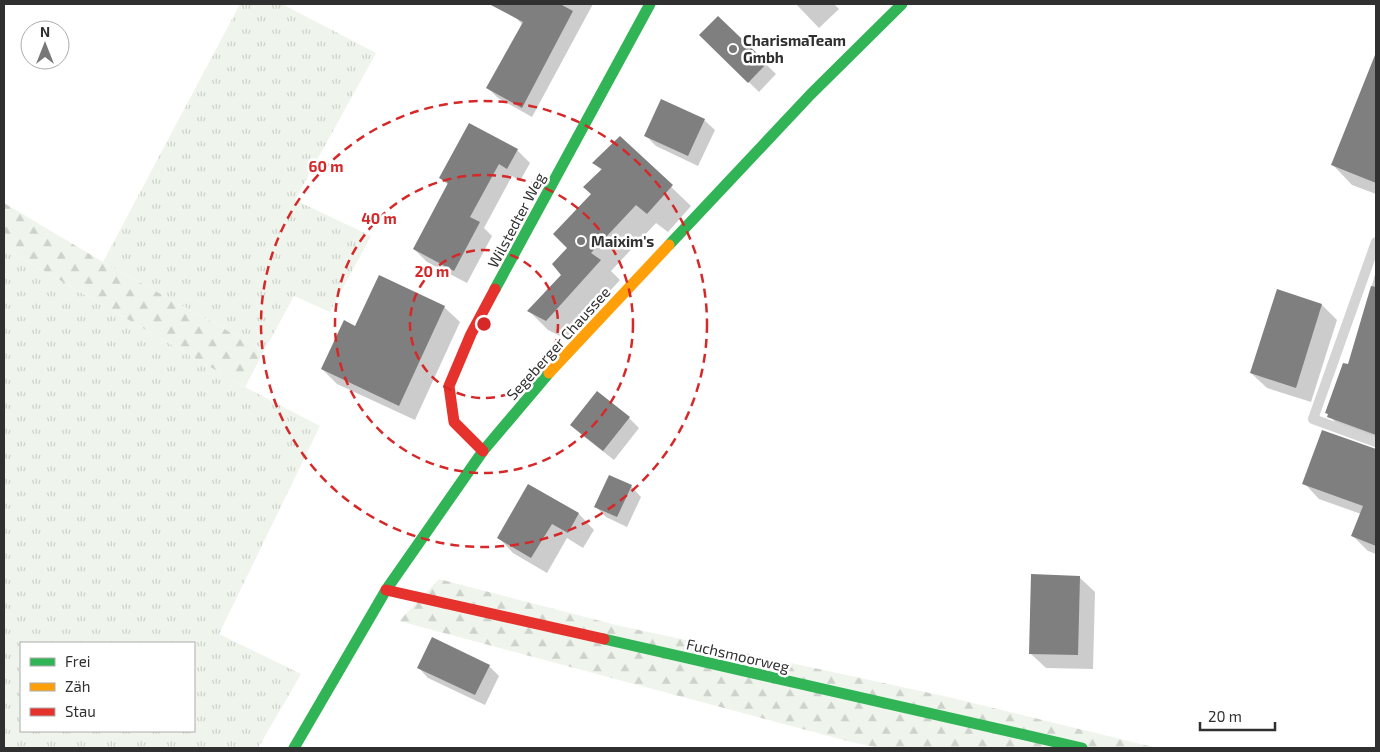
<svg xmlns="http://www.w3.org/2000/svg" width="1380" height="752" font-family="'Exo 2',sans-serif">
<style>
.grass{fill:url(#grass-tufts);fill-rule:evenodd}
.forest{fill:url(#forest-firs)}
.shadow{fill:#0003}
.building{fill:#7f7f7f}
.lines{fill:none;stroke-linecap:round;stroke-linejoin:round}
.lane{stroke:#d4d4d4;stroke-width:10}
.fast{stroke:#30b455;stroke-width:11}
.slow{stroke:#ff9f0a;stroke-width:11}
.jam{stroke:#e5322d;stroke-width:11}
.ring{fill:none;stroke:#d62828;stroke-width:2.5;stroke-dasharray:9 6}
.poi-dot{fill:#787878;stroke:#fff;stroke-width:2}
.labels{text-anchor:middle;dominant-baseline:central;stroke-width:5;stroke-linejoin:round;paint-order:stroke}
.poi-label{font-size:15px;font-weight:bold;fill:#303030;stroke:#fff;text-anchor:start}
.street-label{font-size:15px;fill:#303030;stroke:#fff}
.centre{fill:#d62828;stroke:#fff;stroke-width:2.5}
.ring-label{font-size:15px;text-anchor:middle;font-weight:bold;fill:#d62828;stroke:#fff;stroke-width:5;stroke-linejoin:round;paint-order:stroke}
</style>
<defs>
<pattern id="grass-tufts" width="24" height="20" patternUnits="userSpaceOnUse" patternTransform="scale(1.25)"><rect width="24" height="20" fill="#eff5ec"/><path d="M3 7l-1-3M5 7V3M7 7l1-3M15 17l-1-3M17 17v-4M19 17l1-3" fill="none" stroke="#cdd2cb"/></pattern>
<pattern id="forest-firs" width="22" height="20" patternUnits="userSpaceOnUse" patternTransform="scale(1.25)"><rect width="22" height="20" fill="#eff5ec"/><path d="M5 1l3.5 6h-7zM16 11l3.5 6h-7z" fill="#cdd2cb"/></pattern>
</defs>
<rect width="100%" height="100%" fill="#fff"/>
<!-- grass -->
<g class="grass">
<polygon points="240,4 282,4 376,53 295,200 371,236 330,312 294,296 264,351 103,262"/>
<path d="M4,248L245,387L320,426L219,634L301,674L258,748H4ZM21,643H194V731H21Z"/>
</g>
<!-- forest -->
<g class="forest">
<polygon points="4,203 103,262 264,351 245,387 4,248"/>
<polygon points="439,579 616,625 948,697 1157,748 880,748 851,742 399,621"/>
</g>
<!-- shadow -->
<g class="shadow">
<polygon points="520,4 593,4 532,117 498,98 488,88 523,25 514,16"/>
<polygon points="796,4 834,4 839,9 819,28"/>
<polygon points="718,17 776,74 759,92 701,35"/>
<polygon points="1366,81 1376,84 1376,194 1352,185 1333,165"/>
<polygon points="704,120 715,130 698,166 656,146 646,136"/>
<polygon points="620,138 691,206 668,232 656,223 611,271 620,280 566,339 548,330 529,311 562,275 569,248 602,171 594,163"/>
<polygon points="517,150 530,163 520,181 512,176 484,228 492,236 467,283 427,262 414,249 448,185 441,178"/>
<polygon points="1376,271 1376,446 1347,435 1326,412 1349,366"/>
<polygon points="1278,291 1322,305 1337,320 1311,402 1267,388 1251,373"/>
<polygon points="444,307 460,322 415,420 337,384 322,369 356,327"/>
<polygon points="629,418 639,428 614,460 582,435 571,425"/>
<polygon points="1375,450 1376,451 1376,554 1368,551 1353,536 1361,514 1319,499 1304,483"/>
<polygon points="528,485 579,514 594,530 583,548 567,538 547,573 513,553 498,537"/>
<polygon points="631,486 641,497 627,527 606,517 596,507"/>
<polygon points="1079,577 1095,592 1093,669 1046,668 1030,653"/>
<polygon points="489,666 499,676 485,705 428,678 418,667"/>
</g>
<!-- building -->
<g class="building">
<polygon points="489,4 560,4 573,11 522,108 486,88 523,22"/>
<polygon points="718,16 767,63 748,83 699,35"/>
<polygon points="1375,55 1376,55 1376,183 1331,165"/>
<polygon points="661,99 705,119 688,156 644,136"/>
<polygon points="469,123 518,149 507,169 499,164 470,217 480,222 454,271 413,249 448,183 439,178"/>
<polygon points="620,136 673,185 647,214 636,205 591,253 601,260 546,321 527,311 561,275 552,264 567,248 553,234 591,194 583,187 602,169 592,163"/>
<polygon points="379,275 445,306 399,406 321,369 344,320 355,326"/>
<polygon points="1371,286 1376,287 1376,435 1327,417 1328,414 1325,413 1343,363 1348,364"/>
<polygon points="1277,289 1322,304 1296,388 1250,373"/>
<polygon points="597,391 630,417 603,451 570,425"/>
<polygon points="1322,430 1376,449 1376,546 1351,536 1363,506 1302,484"/>
<polygon points="609,475 632,485 617,517 594,507"/>
<polygon points="528,484 579,513 568,533 552,524 531,558 497,538"/>
<polygon points="1031,574 1080,576 1078,655 1029,654"/>
<polygon points="432,637 490,665 475,695 417,668"/>
</g>
<g class="lines">
<!-- lane -->
<polyline class="lane" points="1376,242 1313,419 1376,442"/>
<!-- fast -->
<g class="fast">
<polyline points="669,245 811,94 902,4"/>
<polyline points="495,289 650,4"/>
<polyline points="604,639 1082,748"/>
<polyline points="294,748 386,590 483,451 549,373"/>
</g>
<!-- slow -->
<polyline class="slow" points="549,373 669,245"/>
<!-- jam -->
<g class="jam">
<polyline points="483,451 454,422 449,386 471,334 495,289"/>
<polyline points="386,590 604,639"/>
</g>
</g>
<!-- distance rings -->
<g class="ring">
<circle cx="484" cy="324" r="74"/>
<circle cx="484" cy="324" r="149"/>
<circle cx="484" cy="324" r="223"/>
</g>
<!-- markers -->
<g class="poi-dot">
<circle cx="733" cy="49" r="5"/>
<circle cx="581" cy="241" r="5"/>
</g>
<g class="labels">
<!-- poi labels -->
<g class="poi-label">
<text x="743" y="40">CharismaTeam<tspan x="743" dy="17">Gmbh</tspan></text>
<text x="591" y="241">Maixim's</text>
</g>
<!-- street labels -->
<g class="street-label">
<text transform="translate(516 220) rotate(-62)">Wilstedter Weg</text>
<text transform="translate(558 343) rotate(-48)">Segeberger Chaussee</text>
<text transform="translate(738 655) rotate(13)">Fuchsmoorweg</text>
</g>
</g>
<circle cx="484" cy="324" r="8" class="centre"/>
<g class="ring-label">
<text x="326" y="172">60 m</text>
<text x="379" y="224">40 m</text>
<text x="432" y="277">20 m</text>
</g>
<!-- border -->
<rect width="1380" height="752" fill="none" stroke="#303030" stroke-width="10"/>
<!-- legend -->
<rect x="20" y="642" width="175" height="90" fill="#ffffff" stroke="#acacac"/>
<rect x="30" y="658" width="25" height="8" fill="#30b455" stroke="#acacac"/>
<text x="65" y="667" font-size="15" fill="#303030">Frei</text>
<rect x="30" y="683" width="25" height="8" fill="#ff9f0a" stroke="#acacac"/>
<text x="65" y="692" font-size="15" fill="#303030">Zäh</text>
<rect x="30" y="708" width="25" height="8" fill="#e5322d" stroke="#acacac"/>
<text x="65" y="717" font-size="15" fill="#303030">Stau</text>
<!-- north arrow -->
<g transform="translate(45 45)"><circle r="24" fill="#ffffff" stroke="#acacac"/>
<path d="M0-4L9 19L0 12L-9 19Z" fill="#787878"/>
<text y="-8" font-size="14" font-weight="bold" text-anchor="middle" fill="#303030">N</text>
</g>
<!-- scale -->
<path d="M1200 722v8h75v-8" fill="none" stroke="#303030" stroke-width="2.5"/>
<text x="1208" y="722" font-size="15" fill="#303030" stroke="#ffffff" stroke-width="4" paint-order="stroke">20 m</text>
</svg>
